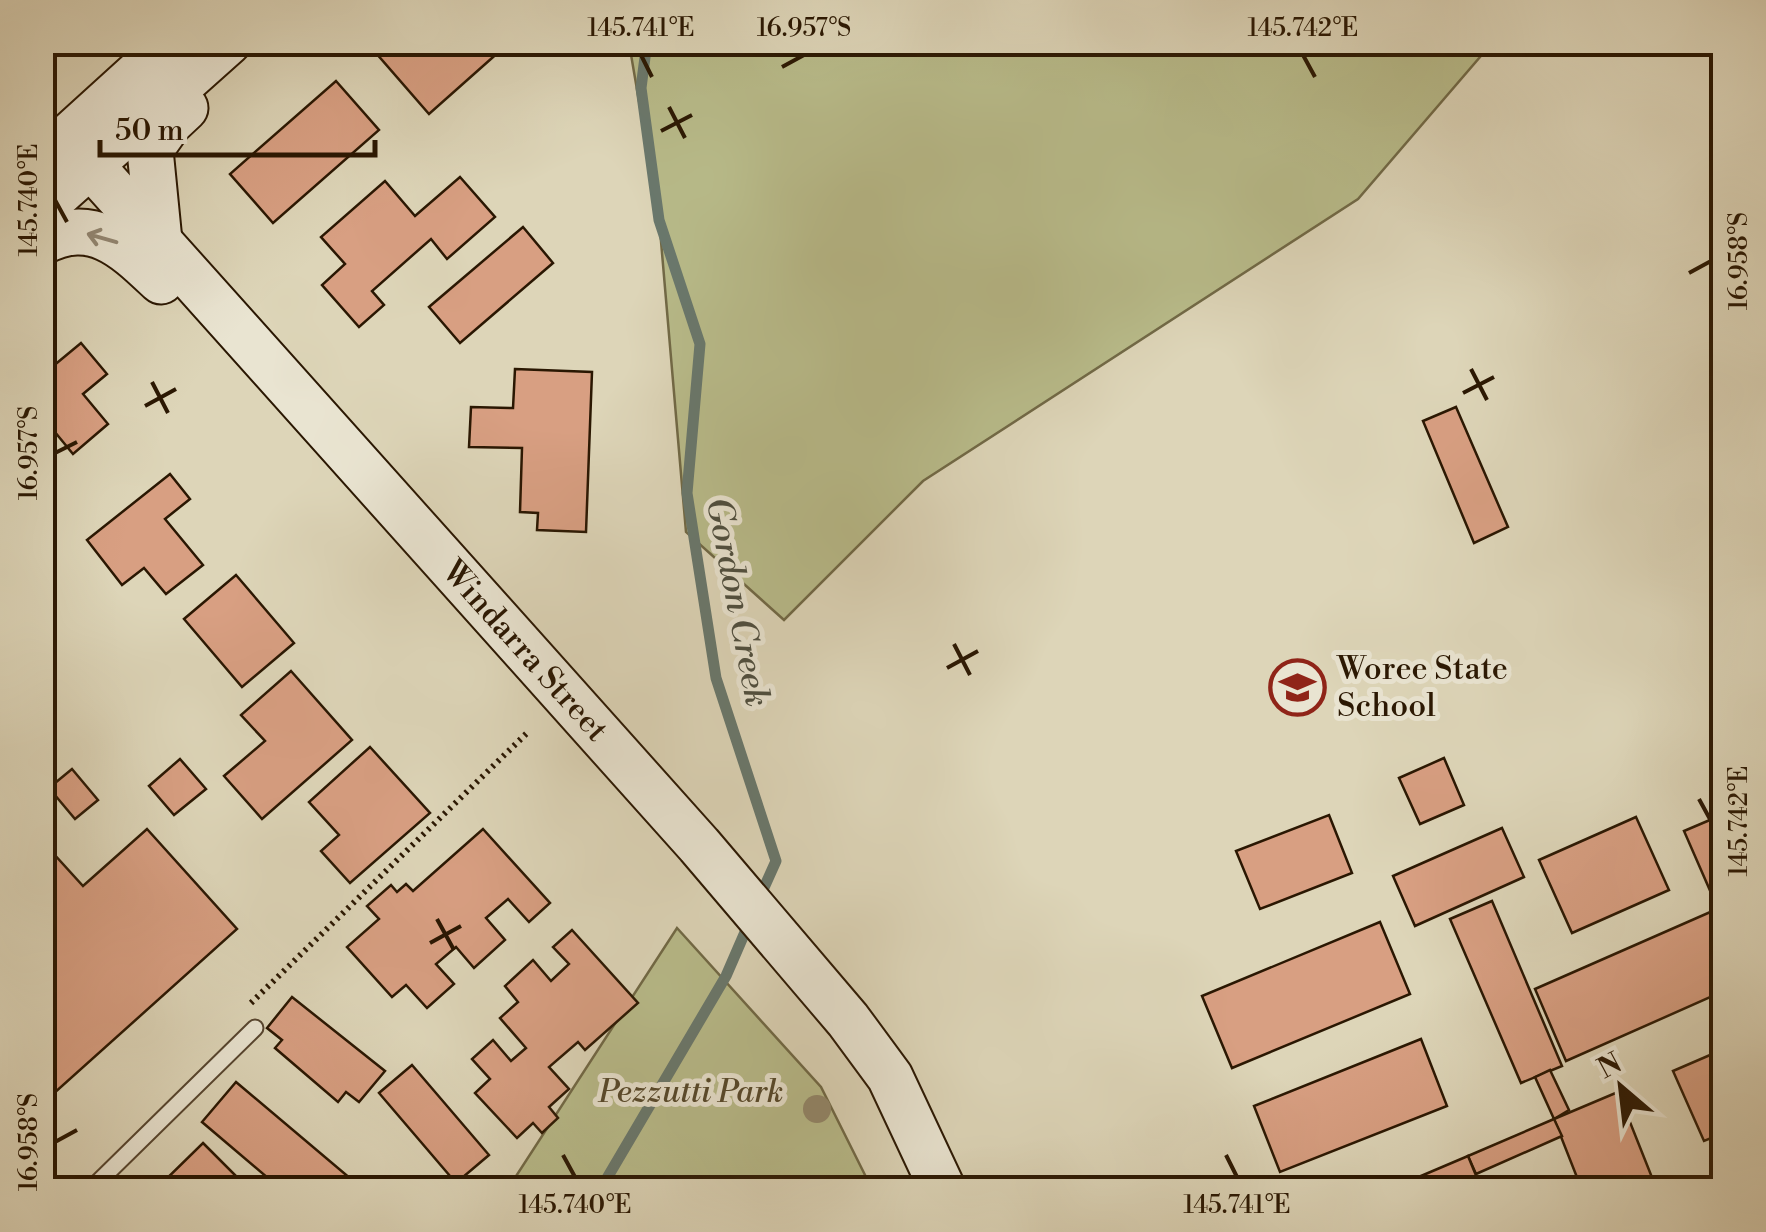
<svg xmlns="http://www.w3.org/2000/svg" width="1766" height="1232" font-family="'Libre Bodoni',serif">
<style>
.green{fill:#b8bb8a;stroke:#716946;stroke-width:2.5}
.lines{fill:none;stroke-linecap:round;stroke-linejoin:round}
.stream{stroke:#69786d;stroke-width:11}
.building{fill:#d89f82;stroke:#2a1702;stroke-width:2.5}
.lane-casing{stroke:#574630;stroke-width:19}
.secondary-casing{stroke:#2a1702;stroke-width:49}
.path{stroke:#2a1702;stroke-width:6;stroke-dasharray:2.5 5;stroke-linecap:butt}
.lane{stroke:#e9e4d1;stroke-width:15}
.secondary{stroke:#e9e4d1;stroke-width:45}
.tree{fill:#92876a}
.oneway{stroke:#938874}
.ticks{fill:none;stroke:#2a1702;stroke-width:4}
.labels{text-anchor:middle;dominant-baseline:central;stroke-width:10;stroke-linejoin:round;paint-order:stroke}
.street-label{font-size:32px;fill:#2a1702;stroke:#e9e4d1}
.poi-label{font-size:32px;fill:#2a1702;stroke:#e9e4d1;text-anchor:start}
.park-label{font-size:32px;font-style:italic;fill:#55482b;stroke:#e9e4d1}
.water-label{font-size:35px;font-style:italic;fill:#4f4f40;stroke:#e9e4d1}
.neatline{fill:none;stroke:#2a1702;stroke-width:4}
.ticks-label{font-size:25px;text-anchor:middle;fill:#2a1702}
</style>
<rect width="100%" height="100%" fill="#ddd5b8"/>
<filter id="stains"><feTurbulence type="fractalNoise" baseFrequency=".002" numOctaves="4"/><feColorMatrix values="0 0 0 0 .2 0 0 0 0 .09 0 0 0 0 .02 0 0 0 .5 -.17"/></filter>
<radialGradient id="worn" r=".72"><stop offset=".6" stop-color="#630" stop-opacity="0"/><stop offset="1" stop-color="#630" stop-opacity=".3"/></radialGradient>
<!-- green -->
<g class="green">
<polygon points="629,43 629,42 1492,43 1358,199 923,481 784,620 686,532 659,218"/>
<polygon points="677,928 821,1087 872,1189 507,1190"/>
</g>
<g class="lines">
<!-- stream -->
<g class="stream">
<polyline points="647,42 641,88 659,220 700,344 687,493 716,678 776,861 758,901"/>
<polyline points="600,1190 726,976 749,923"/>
</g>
</g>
<!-- building -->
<g class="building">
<polygon points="388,42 510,42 429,114 376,53"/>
<polygon points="336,81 379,130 273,223 230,174"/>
<polygon points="460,177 495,217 447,259 431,239 372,291 384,305 359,327 322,285 345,264 321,237 385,181 415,216"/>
<polygon points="523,227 553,263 460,343 429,307"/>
<polygon points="81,343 107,374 83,394 108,424 73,454 54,431 42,440 42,368 46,372"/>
<polygon points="515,369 592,372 586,532 537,530 538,513 520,512 522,448 469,447 471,407 513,408"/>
<polygon points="1456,407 1508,527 1474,543 1423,421"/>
<polygon points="170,474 190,499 165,519 203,565 166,594 144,568 122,585 87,540"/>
<polygon points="236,575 294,643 242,687 184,619"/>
<polygon points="291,671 352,740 262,819 224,776 265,741 241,715"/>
<polygon points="42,724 54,736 42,747"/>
<polygon points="370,747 430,813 350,883 321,851 339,835 309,802"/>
<polygon points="1444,758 1464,805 1420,824 1399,778"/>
<polygon points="180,759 206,789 174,815 149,786"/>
<polygon points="72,769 98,800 75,819 49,788"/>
<polygon points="1724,814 1724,890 1712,895 1684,831"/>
<polygon points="1329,815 1352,873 1260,909 1236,851"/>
<polygon points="1636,817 1669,890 1572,933 1539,860"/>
<polygon points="1502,828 1524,877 1415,926 1393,876"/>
<polygon points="147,829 237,929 42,1104 42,841 83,886"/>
<polygon points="483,829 550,903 529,922 508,899 486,918 505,940 474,968 456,947 436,964 454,984 427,1008 406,985 392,997 347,947 379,919 367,906 391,885 397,892 406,884 413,891"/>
<polygon points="1492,901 1562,1066 1521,1083 1450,919"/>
<polygon points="1724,906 1724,991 1566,1061 1535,989"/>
<polygon points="1380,922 1410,994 1232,1068 1202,996"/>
<polygon points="572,930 638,1003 585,1050 578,1042 549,1067 569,1089 549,1107 558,1118 542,1133 533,1123 517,1138 475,1093 490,1079 472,1059 493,1040 511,1061 526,1048 500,1018 518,1002 505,986 533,960 551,981 569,964 553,947"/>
<polygon points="292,997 385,1071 359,1102 346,1092 338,1102 275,1048 282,1040 267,1028"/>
<polygon points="1421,1039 1447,1106 1280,1172 1254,1106"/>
<polygon points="1724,1049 1724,1133 1704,1141 1673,1071"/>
<polygon points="412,1065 489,1155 456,1183 379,1093"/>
<polygon points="1550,1070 1569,1110 1554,1119 1535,1077"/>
<polygon points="236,1082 364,1190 282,1190 202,1122"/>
<polygon points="1618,1092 1657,1190 1582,1190 1554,1119"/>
<polygon points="1554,1119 1562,1136 1476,1174 1468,1156"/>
<polygon points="203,1143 237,1177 224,1190 155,1190"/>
<polygon points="1468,1156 1482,1190 1388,1190"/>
</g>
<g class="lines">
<defs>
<polyline id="lane" points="90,1190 255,1028"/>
<g id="secondary">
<polyline points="68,140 699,845 848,1020 890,1077 943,1190"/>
<polyline points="42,161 173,42"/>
<polyline points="42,208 228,42"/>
<polyline points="159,241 150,150 169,123 185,108"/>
<path d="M42,242C94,215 126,248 161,281"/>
</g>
</defs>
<!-- lane casing -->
<use href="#lane" class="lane-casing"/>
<!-- secondary casing -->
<use href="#secondary" class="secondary-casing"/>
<!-- path -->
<polyline class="path" points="251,1003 529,731"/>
<!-- lane -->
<use href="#lane" class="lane"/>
<!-- secondary -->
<use href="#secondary" class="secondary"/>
</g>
<!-- trees -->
<circle class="tree" cx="817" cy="1109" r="14"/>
<!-- one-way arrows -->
<defs><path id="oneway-shaft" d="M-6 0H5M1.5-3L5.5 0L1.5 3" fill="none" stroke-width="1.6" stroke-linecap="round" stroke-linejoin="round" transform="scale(2.5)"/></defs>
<use class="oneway" href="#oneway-shaft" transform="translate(102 238) rotate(-164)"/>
<!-- ticks -->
<path class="ticks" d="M641,55L652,77M1303,55L1315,77M782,67L804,55M669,107L685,138M661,131L692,115M55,200L67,222M1689,273L1711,261M1471,369L1487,400M152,382L168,413M1463,393L1494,377M145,406L176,389M55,453L77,442M954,644L970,675M947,668L978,651M1699,799L1711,821M437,919L454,950M430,943L461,926M55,1142L77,1130M563,1155L575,1177M1226,1155L1237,1177"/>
<!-- icons -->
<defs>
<symbol id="school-ring" viewBox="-11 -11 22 22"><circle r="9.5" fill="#e9e4d1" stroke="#8f2418" stroke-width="1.5"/><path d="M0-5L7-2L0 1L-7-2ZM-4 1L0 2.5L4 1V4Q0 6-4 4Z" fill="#8f2418"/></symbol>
</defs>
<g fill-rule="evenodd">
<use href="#school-ring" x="1266" y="656" width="63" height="63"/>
</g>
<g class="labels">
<!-- street labels -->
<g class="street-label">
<text transform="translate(525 651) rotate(48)">Windarra Street</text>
</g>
<!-- poi labels -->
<g class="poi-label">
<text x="1337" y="669">Woree State<tspan x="1337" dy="37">School</tspan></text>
</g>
<!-- park labels -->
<g class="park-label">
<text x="691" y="1092">Pezzutti Park</text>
</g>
<!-- water labels -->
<g class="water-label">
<text transform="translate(737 602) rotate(79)">Gordon Creek</text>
</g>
</g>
<!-- margin -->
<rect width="1766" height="1232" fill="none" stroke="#ddd5b8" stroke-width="110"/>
<!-- north arrow -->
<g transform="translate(1621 1087) rotate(332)" stroke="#e9e4d1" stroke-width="8" paint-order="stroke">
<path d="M0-8L18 38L0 25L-18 38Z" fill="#2a1702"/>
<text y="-15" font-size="28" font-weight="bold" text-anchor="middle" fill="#2a1702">N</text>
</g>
<!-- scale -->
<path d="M100 140v15h275v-15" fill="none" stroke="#2a1702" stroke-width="5"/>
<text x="115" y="140" font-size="30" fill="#2a1702" stroke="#e9e4d1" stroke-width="8" paint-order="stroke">50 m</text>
<rect x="55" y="55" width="1656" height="1122" class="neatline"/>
<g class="ticks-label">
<text x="641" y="36">145.741°E</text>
<text x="804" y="36">16.957°S</text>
<text x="1303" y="36">145.742°E</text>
<text transform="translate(28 200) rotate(-90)" y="9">145.740°E</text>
<text transform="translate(1738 261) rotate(-90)" y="9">16.958°S</text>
<text transform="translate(28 453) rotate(-90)" y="9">16.957°S</text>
<text transform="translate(1738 821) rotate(-90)" y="9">145.742°E</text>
<text transform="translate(28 1142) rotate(-90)" y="9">16.958°S</text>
<text x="575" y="1213">145.740°E</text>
<text x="1237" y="1213">145.741°E</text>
</g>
<rect width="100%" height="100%" filter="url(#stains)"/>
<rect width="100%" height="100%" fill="url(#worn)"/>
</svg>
